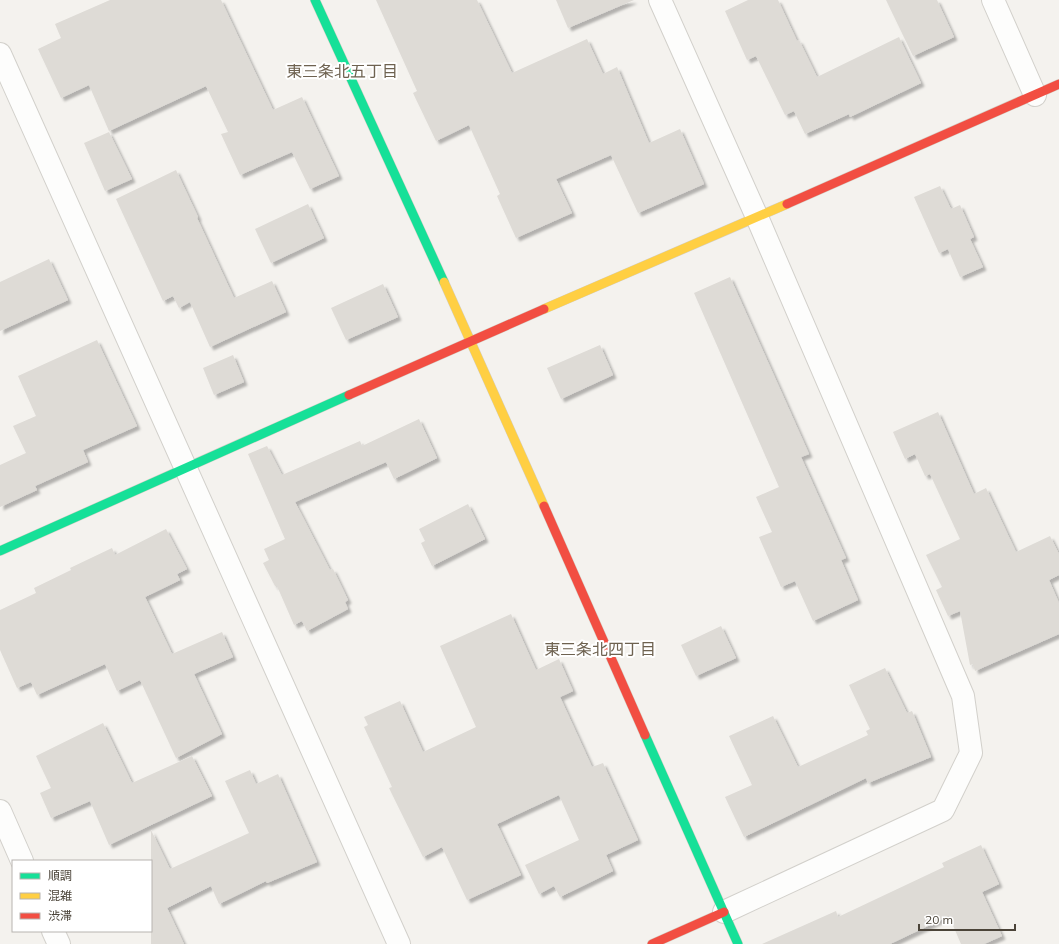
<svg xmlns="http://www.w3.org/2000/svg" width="1059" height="944" font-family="Mulish,'Noto Sans JP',sans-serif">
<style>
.building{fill:#dedbd6;filter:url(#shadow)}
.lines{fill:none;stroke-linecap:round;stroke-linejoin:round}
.street-casing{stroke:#d2d0cb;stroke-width:24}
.fast-casing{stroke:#d3cfc5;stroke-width:10}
.slow-casing{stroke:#d3cfc5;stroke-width:10}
.jam-casing{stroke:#d3cfc5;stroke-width:10}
.street{stroke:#fdfdfc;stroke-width:22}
.fast{stroke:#16e098;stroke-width:9}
.slow{stroke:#ffcf43;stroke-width:9}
.jam{stroke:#f24e42;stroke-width:9}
.labels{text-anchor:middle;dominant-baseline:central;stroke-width:4;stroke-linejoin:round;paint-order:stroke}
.neighbourhood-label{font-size:16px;fill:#6e6250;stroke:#fff}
</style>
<defs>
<filter id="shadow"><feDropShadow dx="3.5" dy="3.5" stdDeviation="1" flood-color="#0004"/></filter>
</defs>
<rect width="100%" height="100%" fill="#f4f2ee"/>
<!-- building -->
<g class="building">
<polygon points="110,0 221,0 273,110 302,97 339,176 310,189 292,152 240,175 221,134 228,132 206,86 109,131 89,85 61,98 38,49 61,38 55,24"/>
<polygon points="376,0 477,0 512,73 587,39 603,74 617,67 649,143 680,129 704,184 638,213 611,155 556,179 572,213 516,238 497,196 500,194 469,125 436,141 413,93 417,91"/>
<polygon points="556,0 634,0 568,28"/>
<polygon points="748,0 778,0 797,41 799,40 817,77 899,37 921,83 850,117 849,114 805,134 794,111 785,115 756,56 747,60 725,11"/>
<polygon points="886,0 937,0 954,37 913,56"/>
<polygon points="109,132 132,179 105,191 84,143"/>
<polygon points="176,170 198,217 197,218 234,298 272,281 286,312 210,347 190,302 179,308 173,296 163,301 116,199"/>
<polygon points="940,186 951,209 960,205 974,237 970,239 983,267 960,277 948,249 939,253 914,197"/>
<polygon points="308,204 324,238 271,263 255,229"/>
<polygon points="49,259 68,300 0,331 0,282"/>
<polygon points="730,277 809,454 801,457 846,558 841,560 858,600 813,621 795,581 781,587 759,537 772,532 756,497 779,487 694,293"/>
<polygon points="383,284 398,317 346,340 331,308"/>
<polygon points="97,340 137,426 83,450 88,462 35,486 37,490 0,507 0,465 26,453 13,426 36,416 18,376"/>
<polygon points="600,345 613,375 561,399 547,368"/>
<polygon points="233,355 244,382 214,395 203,368"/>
<polygon points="938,412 974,494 986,488 1016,552 1050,536 1059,554 1059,575 1049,580 1059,603 1059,634 975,671 973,664 970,665 960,611 948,616 936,590 942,587 926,555 960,539 930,474 925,476 915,454 905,459 893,432"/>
<polygon points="419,419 437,458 394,479 386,462 295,502 330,570 333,569 348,600 345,602 348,609 307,631 302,621 294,625 277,586 275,586 263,563 269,560 264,549 285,539 248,454 267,446 282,475 360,441 362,446"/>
<polygon points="468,504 485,539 432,566 421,543 425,541 419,529"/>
<polygon points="166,529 187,569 177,574 180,580 145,597 172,654 222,632 233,657 194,674 222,734 176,758 140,680 117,691 105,664 37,695 31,682 17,688 0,650 0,610 36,593 34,588 71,570 70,568 112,548 115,555"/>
<polygon points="511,614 536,670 559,659 573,691 560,697 592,767 603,763 638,840 606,855 613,871 560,897 554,886 539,894 525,865 579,840 559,795 497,824 521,875 467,900 442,847 423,857 389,788 392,787 364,727 368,725 364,717 400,701 423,752 476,727 440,646"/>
<polygon points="721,626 736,658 696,676 681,645"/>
<polygon points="885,668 907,713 912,711 931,757 868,783 866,778 744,837 725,797 752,785 729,736 773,716 798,767 868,735 866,731 870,729 849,685"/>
<polygon points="103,723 132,783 192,756 212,796 109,845 90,801 51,818 40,793 51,788 36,756"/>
<polygon points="250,770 256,784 278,774 317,862 267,883 266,881 219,904 211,886 167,908 184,944 151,944 151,830 170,869 249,833 225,781"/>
<polygon points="981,845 999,884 982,892 1002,936 984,944 961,944 949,916 890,944 762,944 836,911 838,917 944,867 942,863"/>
</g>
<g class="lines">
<defs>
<g id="street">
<polyline points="660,0 757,217 963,696 971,753 943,810 724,912"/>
<polyline points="993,0 1035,95"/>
<polyline points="0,54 399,944"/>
<polyline points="0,811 22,861"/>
<polyline points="53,931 59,944"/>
</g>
<g id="fast">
<polyline points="315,0 444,282"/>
<polyline points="0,551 349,395"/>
<polyline points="645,735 738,944"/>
</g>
<g id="slow">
<polyline points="444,282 544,506"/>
<polyline points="544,309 787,204"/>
</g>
<g id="jam">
<polyline points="787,204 1059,84"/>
<polyline points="349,395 544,309"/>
<polyline points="544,506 645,735"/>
<polyline points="652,944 724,912"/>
</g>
</defs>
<!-- street casing -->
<use href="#street" class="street-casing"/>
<!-- fast casing -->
<use href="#fast" class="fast-casing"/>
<!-- slow casing -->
<use href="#slow" class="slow-casing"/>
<!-- jam casing -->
<use href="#jam" class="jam-casing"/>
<!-- street -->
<use href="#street" class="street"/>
<!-- fast -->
<use href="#fast" class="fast"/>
<!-- slow -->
<use href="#slow" class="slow"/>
<!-- jam -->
<use href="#jam" class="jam"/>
</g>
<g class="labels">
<!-- neighbourhood labels -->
<g class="neighbourhood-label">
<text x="342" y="71">東三条北五丁目</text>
<text x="600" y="649">東三条北四丁目</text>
</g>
</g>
<!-- legend -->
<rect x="12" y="860" width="140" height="72" fill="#ffffff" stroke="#b7b4b0"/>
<rect x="20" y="873" width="20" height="6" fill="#16e098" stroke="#b7b4b0"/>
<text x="48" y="880" font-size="12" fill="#4b4439">順調</text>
<rect x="20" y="893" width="20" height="6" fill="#ffcf43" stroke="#b7b4b0"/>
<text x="48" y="900" font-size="12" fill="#4b4439">混雑</text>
<rect x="20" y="913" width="20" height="6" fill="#f24e42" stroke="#b7b4b0"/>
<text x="48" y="920" font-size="12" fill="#4b4439">渋滞</text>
<!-- scale -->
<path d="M919 924v6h96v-6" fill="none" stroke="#4b4439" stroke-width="2"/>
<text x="925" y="924" font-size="12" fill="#4b4439" stroke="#ffffff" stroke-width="3" paint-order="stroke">20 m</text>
</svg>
